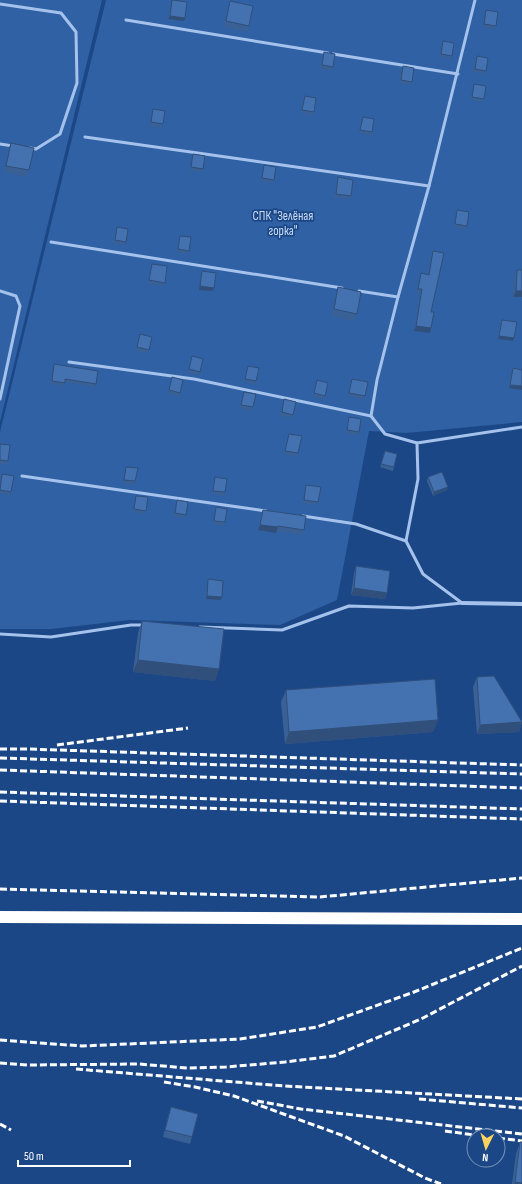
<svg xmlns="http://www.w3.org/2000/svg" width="522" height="1184" font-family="'Sofia Sans Condensed',sans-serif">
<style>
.green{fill:#2f61a4}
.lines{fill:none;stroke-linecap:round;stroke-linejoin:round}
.lane{stroke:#a4c2eb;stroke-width:3}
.street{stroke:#a4c2eb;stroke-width:4}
.highway{stroke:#fff;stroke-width:12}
.rail{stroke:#fff;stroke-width:3;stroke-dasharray:7 3;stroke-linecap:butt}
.wall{fill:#3a6196}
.shaded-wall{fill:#304f7a}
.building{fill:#4471af;stroke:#304f7a}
.labels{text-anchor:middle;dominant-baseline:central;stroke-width:3.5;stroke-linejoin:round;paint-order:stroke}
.park-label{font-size:13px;fill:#c9ddf8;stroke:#1c4786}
</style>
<rect width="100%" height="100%" fill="#1c4786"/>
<!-- green -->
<g class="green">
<polygon points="0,0 102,0 0,422"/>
<polygon points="106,0 522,0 522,422 406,433 369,431 337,600 280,625 130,620 51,629 0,629 0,432"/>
</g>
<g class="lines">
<!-- lane -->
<g class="lane">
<polyline points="0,4 61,13 76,32 77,83 60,134 36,149 30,148"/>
<polyline points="126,20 328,53"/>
<polyline points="333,54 458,74"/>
<polyline points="85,137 429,186"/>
<polyline points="0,144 13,146"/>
<polyline points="51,242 342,288"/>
<polyline points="0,291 16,296 20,306 0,399"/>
<polyline points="359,291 398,297"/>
<polyline points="69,362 194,379 371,416"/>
<polyline points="417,443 385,434 371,416 377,380 398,297 429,186 475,0"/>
<polyline points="22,476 266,511"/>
<polyline points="303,516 356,524 406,541"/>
<polyline points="462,603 423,574 406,541 418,479 417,443 522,427"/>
<polyline points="200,627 282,630 349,606 413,608 462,603"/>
<polyline points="0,634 51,637 131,625 145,625"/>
</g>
<!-- street -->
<polyline class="street" points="462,603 522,604"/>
<!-- highway -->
<polyline class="highway" points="0,917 522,919"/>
<!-- rail -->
<g class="rail">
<polyline points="57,745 188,728"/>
<polyline points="0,749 27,749 522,765"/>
<polyline points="0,758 522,774"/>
<polyline points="0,770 522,788"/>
<polyline points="0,792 522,809"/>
<polyline points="0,801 522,819"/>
<polyline points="0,889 320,897 522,878"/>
<polyline points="0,1040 82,1046 240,1039 317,1027 414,992 522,948"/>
<polyline points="0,1063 27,1065 139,1064 187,1068 226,1067 285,1062 334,1056 421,1019 522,966"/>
<polyline points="76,1069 284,1086 522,1099"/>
<polyline points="164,1082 195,1087 234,1096 344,1136 425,1178 441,1184"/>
<polyline points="419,1099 522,1108"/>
<polyline points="257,1101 301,1109 522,1134"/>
<polyline points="0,1124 11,1130"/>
<polyline points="445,1131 482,1136"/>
<polyline points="498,1138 522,1141"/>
</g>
</g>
<!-- wall -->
<g class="wall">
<polygon points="172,0 184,21 168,19 171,3"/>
<polygon points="230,1 249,26 247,32 224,27 228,7"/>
<polygon points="486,10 496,26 495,29 483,27 485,14"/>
<polygon points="443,41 452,56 451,59 439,57 442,44"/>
<polygon points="324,52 333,67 332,71 320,69 323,56"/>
<polygon points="477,56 486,71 485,74 473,72 475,59"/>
<polygon points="403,66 412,82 411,85 399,83 401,70"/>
<polygon points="474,84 484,99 482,102 471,100 473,87"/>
<polygon points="305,96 314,112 313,115 301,113 303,100"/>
<polygon points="153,109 163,124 161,128 150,126 152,112"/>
<polygon points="363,117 372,132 371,135 359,133 361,120"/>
<polygon points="11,143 29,170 27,177 4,172 8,150"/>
<polygon points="193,154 203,169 202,172 190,171 192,157"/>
<polygon points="264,165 274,180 272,183 261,181"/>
<polygon points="338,177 351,196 350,199 334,197 337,181"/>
<polygon points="457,210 467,226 465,229 454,227 456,214"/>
<polygon points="117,227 126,242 125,245 113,243 116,230"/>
<polygon points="180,236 189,251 188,254 177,252 179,239"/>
<polygon points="433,251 431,312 430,333 414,331 420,294 416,293 421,273 428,274 431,256"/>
<polygon points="152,264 165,283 163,286 148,284 151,268"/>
<polygon points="517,270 522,270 522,297 513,297 514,276"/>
<polygon points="202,271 214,288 213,291 199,290 201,274"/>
<polygon points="338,287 357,314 354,321 331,316 336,293"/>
<polygon points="502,320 514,338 513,341 498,339 500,323"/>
<polygon points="140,334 149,350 147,353 136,351"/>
<polygon points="192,356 200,372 199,375 188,373"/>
<polygon points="54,364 96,384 95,387 65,382 63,386 50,384 53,367"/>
<polygon points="248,366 256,381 255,384 244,382"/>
<polygon points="513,368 522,370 509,388 511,372"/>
<polygon points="172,377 180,393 179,396 168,394"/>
<polygon points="352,379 365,396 364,399 348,396"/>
<polygon points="317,380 325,396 324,399 313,397"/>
<polygon points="244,392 253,407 252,411 240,408"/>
<polygon points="284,399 293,415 292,418 280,416"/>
<polygon points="349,417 359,432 357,435 346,434 348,420"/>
<polygon points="289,434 298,453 297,457 284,454"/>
<polygon points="0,444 8,461 6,465 0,464"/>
<polygon points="385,451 394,467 393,471 380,467"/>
<polygon points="126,467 135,481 134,485 123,483 125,470"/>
<polygon points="2,474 11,492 10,495 0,493 0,484"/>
<polygon points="215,477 225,492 224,496 212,494 214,481"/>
<polygon points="428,477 447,490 433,496 427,481"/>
<polygon points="306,485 318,502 317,505 303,503 305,489"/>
<polygon points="136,496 146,511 145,514 133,512 135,499"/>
<polygon points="177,500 186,515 185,518 174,516 176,503"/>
<polygon points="216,507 225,522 224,526 213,524 215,511"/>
<polygon points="263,510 304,530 302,535 277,531 276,533 258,530 261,515"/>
<polygon points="356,566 387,593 385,599 351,595 354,573"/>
<polygon points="208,579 221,600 206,599 207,583"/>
<polygon points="142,621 219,669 215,681 133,672 138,633"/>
<polygon points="477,677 522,722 519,732 477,734 473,687"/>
<polygon points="286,690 438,720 433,732 285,744 281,702"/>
<polygon points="171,1107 192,1137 190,1144 163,1137 169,1113"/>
<polygon points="520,1142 522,1184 512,1184 516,1154"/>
</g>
<!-- shaded-wall -->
<g class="shaded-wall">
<polygon points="170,16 185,18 184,21 168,19"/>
<polygon points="200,286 214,288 213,291 199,290"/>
<polygon points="516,291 522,291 522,297 513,297"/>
<polygon points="416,326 431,328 430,333 414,331"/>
<polygon points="499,336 514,338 513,341 498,339"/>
<polygon points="510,385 522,386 522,390 509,388"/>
<polygon points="448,487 447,490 433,496 434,492"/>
<polygon points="260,525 278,527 276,533 258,530"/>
<polygon points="354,588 387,593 385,599 351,595"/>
<polygon points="207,596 222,597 221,600 206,599"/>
<polygon points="138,660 219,669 215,681 133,672"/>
<polygon points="438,720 433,732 285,744 289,732"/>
<polygon points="522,722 519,732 477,734 480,725"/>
<polygon points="515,1182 522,1183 522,1184 514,1184"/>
</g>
<!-- building -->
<g class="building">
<polygon points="172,0 187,2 185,18 170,16"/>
<polygon points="230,1 253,6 249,26 226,21"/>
<polygon points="486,10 498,12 496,26 484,24"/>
<polygon points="443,41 454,43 452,56 441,54"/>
<polygon points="324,52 335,54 333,67 322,65"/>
<polygon points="477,56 488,58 486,71 475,69"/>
<polygon points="403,66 414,68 412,82 401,80"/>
<polygon points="474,84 486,86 484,99 472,97"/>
<polygon points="305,96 316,98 314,112 302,110"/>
<polygon points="153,109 165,111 163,124 151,122"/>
<polygon points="363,117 374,119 372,132 360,130"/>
<polygon points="11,143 34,148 29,170 6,166"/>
<polygon points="193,154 205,156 203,169 191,167"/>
<polygon points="264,165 276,167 274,180 262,178"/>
<polygon points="338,177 353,180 351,196 336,194"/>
<polygon points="457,210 469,212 467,226 455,224"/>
<polygon points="117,227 128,229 126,242 115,240"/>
<polygon points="180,236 191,237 189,251 178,249"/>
<polygon points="433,251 444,253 431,312 434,312 431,328 416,326 422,289 418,289 421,273 429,275"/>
<polygon points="152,264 167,266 165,283 149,280"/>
<polygon points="517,270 522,270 522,291 516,291"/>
<polygon points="202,271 216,273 214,288 200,286"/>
<polygon points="338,287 361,292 357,314 334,309"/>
<polygon points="502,320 517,322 514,338 499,336"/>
<polygon points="140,334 152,337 149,350 137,347"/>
<polygon points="192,356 203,359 200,372 189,369"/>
<polygon points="54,364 98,371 96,384 65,379 65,383 52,381"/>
<polygon points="248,366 259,368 256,381 245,379"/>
<polygon points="513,368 522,370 522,386 510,385"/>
<polygon points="172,377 183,380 180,393 169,390"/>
<polygon points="352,379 368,382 365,396 349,393"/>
<polygon points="317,380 328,383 325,396 314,393"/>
<polygon points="244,392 256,394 253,407 241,405"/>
<polygon points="284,399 296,402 293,415 282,412"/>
<polygon points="349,417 361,419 359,432 347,430"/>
<polygon points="289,434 302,436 298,453 285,451"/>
<polygon points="0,444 10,445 8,461 0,460"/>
<polygon points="385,451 397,454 394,467 381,464"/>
<polygon points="126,467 138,468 135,481 124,480"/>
<polygon points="442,472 448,487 434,492 428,477"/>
<polygon points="2,474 14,476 11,492 0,490"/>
<polygon points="215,477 227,479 225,492 213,491"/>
<polygon points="306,485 321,487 318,502 304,500"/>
<polygon points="136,496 148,497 146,511 134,509"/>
<polygon points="177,500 188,502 186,515 175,513"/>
<polygon points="216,507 227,509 225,522 214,521"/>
<polygon points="263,510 306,516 304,530 278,526 278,527 260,525"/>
<polygon points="356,566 390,571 387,593 354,588"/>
<polygon points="208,579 223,581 222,597 207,596"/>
<polygon points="142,621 224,629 219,669 138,660"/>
<polygon points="494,676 522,722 480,725 477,677"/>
<polygon points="435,679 438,720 289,732 286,690"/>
<polygon points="171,1107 198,1114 192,1137 165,1130"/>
<polygon points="520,1142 522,1142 522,1183 515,1182"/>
</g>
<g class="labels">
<!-- park labels -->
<g class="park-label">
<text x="283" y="216">СПК "Зелёная<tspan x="283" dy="15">горка"</tspan></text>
</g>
</g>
<!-- north arrow -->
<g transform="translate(486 1148) rotate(185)"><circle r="19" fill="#1c4786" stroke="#7791b6"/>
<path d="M0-3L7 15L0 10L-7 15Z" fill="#fcd361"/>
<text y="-6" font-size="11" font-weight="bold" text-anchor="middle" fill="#ffffff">N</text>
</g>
<!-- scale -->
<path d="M18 1160v6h112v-6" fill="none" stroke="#ffffff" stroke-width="2"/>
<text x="24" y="1160" font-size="12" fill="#ffffff" stroke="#1c4786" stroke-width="3" paint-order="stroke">50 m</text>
</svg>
